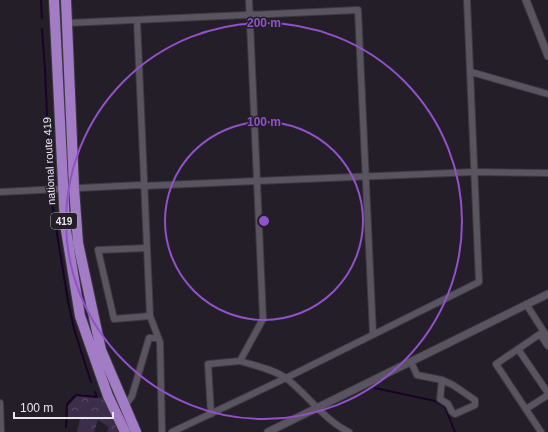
<svg xmlns="http://www.w3.org/2000/svg" width="548" height="432" font-family="Helvetica,sans-serif">
<style>
.forest{fill:url(#forest-crowns)}
.lines{fill:none;stroke-linecap:round;stroke-linejoin:round}
.stream{stroke:#180327;stroke-width:2}
.minor-casing{stroke:#3d3941;stroke-width:8}
.tertiary-casing{stroke:#3d3941;stroke-width:9}
.trunk-casing{stroke:#3d3941;stroke-width:12}
.minor{stroke:#5a5460;stroke-width:6}
.tertiary{stroke:#5a5460;stroke-width:7}
.trunk{stroke:#a37cc6;stroke-width:10}
.ring{fill:none;stroke:#9151c8;stroke-width:2}
.labels{text-anchor:middle;dominant-baseline:central;stroke-width:3;stroke-linejoin:round;paint-order:stroke}
.shield{fill:#241e29;stroke:#ada9b2;stroke-width:1}
.shield-label{font-size:10px;font-weight:bold;fill:#e8e5ec}
.street-label{font-size:11px;fill:#e8e5ec;stroke:#241e29}
.centre{fill:#9151c8;stroke:#241e29;stroke-width:2}
.ring-label{font-size:12px;text-anchor:middle;font-weight:bold;fill:#9151c8;stroke:#241e29;stroke-width:3;stroke-linejoin:round;paint-order:stroke}
</style>
<defs>
<pattern id="forest-crowns" width="20" height="18" patternUnits="userSpaceOnUse"><rect width="20" height="18" fill="#3c2e4a"/><path d="M2 6a3 3 0 1 1 6 0M12 15a3 3 0 1 1 6 0" fill="none" stroke="#584c64"/></pattern>
</defs>
<rect width="100%" height="100%" fill="#241e29"/>
<!-- forest -->
<polygon class="forest" points="77,396 103,398 118,432 107,432 109,427 98,420 94,432 77,432 80,419 68,419 68,406"/>
<g class="lines">
<!-- stream -->
<g class="stream">
<polyline points="41,0 42,18"/>
<polyline points="42,29 45,69 50,183"/>
<polyline points="51,197 68,301 74,329 91,382"/>
<polyline points="375,388 435,401 445,407 455,432"/>
<polyline points="66,427 67,404 76,395 97,397 95,392"/>
</g>
<defs>
<g id="minor">
<polyline points="249,0 257,181 474,172 548,173"/>
<polyline points="137,20 150,316 160,342 162,432"/>
<polyline points="67,23 358,10 373,334"/>
<polyline points="471,72 548,94"/>
<path d="M0,192L140,185L143,186L257,181L263,319L240,361C256,366 273,369 286,378C308,395 324,420 349,432"/>
<polyline points="147,248 98,250 114,319 150,316"/>
<polyline points="526,304 548,338"/>
<polyline points="518,349 548,393"/>
<polyline points="411,362 417,375 442,380 453,385 475,400 475,405 455,414 452,412 448,404 440,399 442,380"/>
<polyline points="0,403 1,432"/>
<polyline points="125,406 132,396 149,338 158,338"/>
<polyline points="526,409 548,395"/>
<polyline points="211,414 208,364 240,361"/>
<polyline points="172,432 286,378 479,282 467,0"/>
<polyline points="541,432 496,364 540,334 548,346"/>
</g>
<g id="tertiary">
<polyline points="526,0 548,56"/>
<polyline points="268,432 548,294"/>
</g>
<g id="trunk">
<polyline points="54,0 65,224 80,316 108,396 125,432"/>
<polyline points="66,0 74,188 78,243 101,350 136,432"/>
</g>
</defs>
<!-- minor casing -->
<use href="#minor" class="minor-casing"/>
<!-- tertiary casing -->
<use href="#tertiary" class="tertiary-casing"/>
<!-- trunk casing -->
<use href="#trunk" class="trunk-casing"/>
<!-- minor -->
<use href="#minor" class="minor"/>
<!-- tertiary -->
<use href="#tertiary" class="tertiary"/>
<!-- trunk -->
<use href="#trunk" class="trunk"/>
</g>
<!-- distance rings -->
<g class="ring">
<circle cx="264" cy="221" r="99"/>
<circle cx="264" cy="221" r="198"/>
</g>
<g class="labels">
<!-- shield labels -->
<rect class="shield" x="51" y="213" width="26" height="16" rx="3"/>
<g class="shield-label">
<text x="64" y="221">419</text>
</g>
<!-- street labels -->
<g class="street-label">
<text transform="translate(49 161) rotate(-93)">national route 419</text>
</g>
</g>
<circle cx="264" cy="221" r="6" class="centre"/>
<g class="ring-label">
<text x="264" y="27">200 m</text>
<text x="264" y="126">100 m</text>
</g>
<!-- scale -->
<path d="M14 412v6h99v-6" fill="none" stroke="#e8e5ec" stroke-width="2"/>
<text x="20" y="412" font-size="12" fill="#e8e5ec" stroke="#241e29" stroke-width="3" paint-order="stroke">100 m</text>
</svg>
